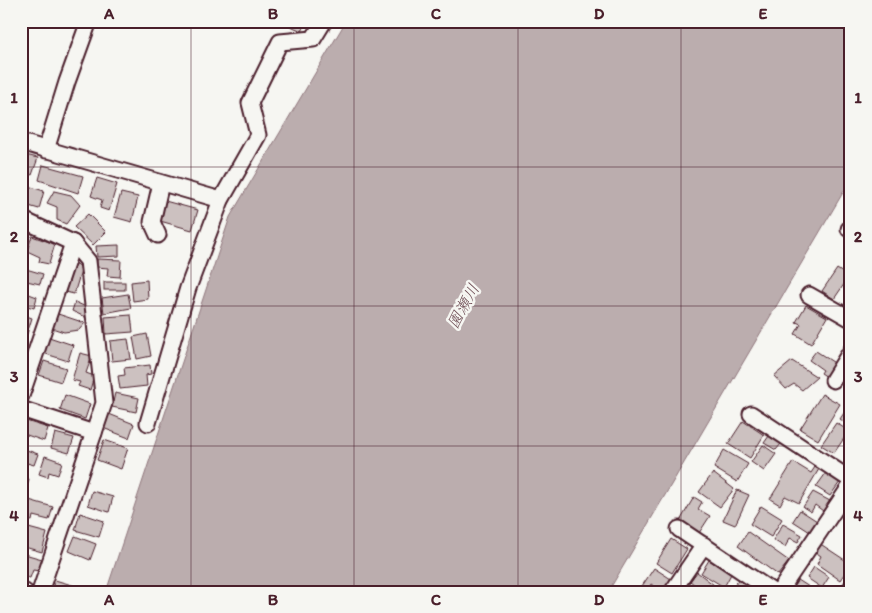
<svg xmlns="http://www.w3.org/2000/svg" width="872" height="613" font-family="Itim,'Klee One',sans-serif">
<style>
.water{fill:#bbadae;stroke:#8e747a}
.building{fill:#ccc1c0;stroke:#4a1f2b}
.lines{fill:none;stroke-linecap:round;stroke-linejoin:round}
.minor-casing{stroke:#4a1f2b;stroke-width:19}
.minor{stroke:#f6f6f2;stroke-width:15}
.grid{fill:none;stroke:#4a1f2b;stroke-width:1;stroke-opacity:0.55}
.labels{text-anchor:middle;dominant-baseline:central;stroke-width:5;stroke-linejoin:round;paint-order:stroke}
.water-label{font-size:16px;font-style:italic;fill:#6c4a52;stroke:#f6f6f2}
.neatline{fill:none;stroke:#4a1f2b;stroke-width:2}
.grid-label{font-size:16px;text-anchor:middle;font-weight:bold;fill:#4a1f2b}
</style>
<rect width="100%" height="100%" fill="#f6f6f2"/>
<filter id="ink" filterUnits="userSpaceOnUse"><feTurbulence type="fractalNoise" baseFrequency=".02" numOctaves="2"/><feDisplacementMap in="SourceGraphic" scale="10" xChannelSelector="R" yChannelSelector="G"/><feConvolveMatrix kernelMatrix="1 2 1 2 8 2 1 2 1" color-interpolation-filters="sRGB"/></filter>
<g filter="url(#ink)">
<!-- water -->
<polygon class="water" points="346,21 851,21 851,179 608,592 106,592 230,217"/>
<!-- building -->
<g class="building">
<polygon points="279,21 308,21 302,31"/>
<polygon points="21,154 38,158 32,175 21,171"/>
<polygon points="43,165 83,176 78,193 39,180"/>
<polygon points="97,178 117,184 109,211 100,208 102,200 91,196"/>
<polygon points="28,186 44,191 39,209 22,204"/>
<polygon points="54,191 71,195 80,205 66,224 57,220 57,207 47,203"/>
<polygon points="121,193 138,197 132,222 114,217"/>
<polygon points="165,201 198,210 192,230 160,221"/>
<polygon points="88,214 106,232 93,245 74,227"/>
<polygon points="32,236 55,244 49,264 39,262 40,257 27,251"/>
<polygon points="119,245 119,256 97,257 96,246"/>
<polygon points="97,259 121,260 120,277 107,276 108,268 97,267"/>
<polygon points="72,260 82,268 74,294 61,291"/>
<polygon points="26,269 43,274 40,284 22,280"/>
<polygon points="837,269 849,277 834,299 822,291"/>
<polygon points="147,280 148,299 133,301 131,282"/>
<rect x="104" y="282" width="21" height="8"/>
<polygon points="21,291 37,297 34,308 21,304"/>
<polygon points="128,294 131,308 104,313 102,298"/>
<polygon points="75,302 86,307 87,318 72,311"/>
<polygon points="806,305 827,317 811,344 795,334 801,324 796,322"/>
<polygon points="21,314 32,318 27,334 21,333"/>
<polygon points="58,314 85,323 79,330 64,332 52,328"/>
<polygon points="131,315 133,332 106,334 105,317"/>
<polygon points="147,334 151,356 137,359 133,337"/>
<polygon points="49,337 73,345 68,361 43,353"/>
<polygon points="128,339 131,359 112,361 110,341"/>
<polygon points="816,351 836,364 827,377 821,373 823,370 809,360"/>
<polygon points="80,353 92,356 86,373 94,376 90,390 78,386 80,382 72,380"/>
<polygon points="44,361 66,368 61,382 39,375"/>
<polygon points="792,361 817,377 802,390 794,384 786,389 774,376"/>
<polygon points="150,365 151,374 146,375 147,386 120,389 118,376 125,375 124,368"/>
<polygon points="115,393 139,398 136,412 112,407"/>
<polygon points="822,394 840,404 818,440 800,429"/>
<polygon points="65,395 90,404 85,419 60,410"/>
<polygon points="848,407 851,409 850,426 840,419"/>
<polygon points="109,414 134,424 129,438 103,428"/>
<polygon points="23,420 48,428 44,441 21,433"/>
<polygon points="743,421 764,435 750,458 728,444"/>
<polygon points="836,423 849,431 834,453 821,445"/>
<polygon points="55,433 74,438 69,453 51,448"/>
<polygon points="769,436 781,444 776,450 764,443"/>
<polygon points="104,440 128,448 121,469 97,460"/>
<polygon points="763,445 776,454 764,471 751,462"/>
<polygon points="21,448 38,454 34,465 27,463 25,468 21,466"/>
<polygon points="724,450 748,464 737,482 714,468"/>
<polygon points="45,456 62,462 58,475 49,472 48,477 39,474"/>
<polygon points="793,462 811,473 815,467 819,469 799,503 785,496 780,505 770,499"/>
<polygon points="713,473 734,489 720,507 699,492"/>
<polygon points="826,473 840,482 830,496 816,487"/>
<polygon points="21,477 29,479 24,498 21,497"/>
<polygon points="737,490 749,495 735,525 723,520"/>
<polygon points="92,491 113,497 109,512 88,505"/>
<polygon points="851,491 851,512 848,516 839,511"/>
<polygon points="813,492 830,501 823,511 815,505 811,512 803,507"/>
<polygon points="694,497 702,502 698,509 710,516 699,533 680,521"/>
<polygon points="29,500 53,507 49,520 33,516 32,521 24,519"/>
<polygon points="761,506 782,519 771,537 750,524"/>
<polygon points="800,510 817,521 810,532 793,521"/>
<polygon points="80,513 104,521 99,537 75,530"/>
<polygon points="783,524 802,535 798,542 790,538 785,547 773,540"/>
<polygon points="21,526 47,533 42,552 21,546"/>
<polygon points="748,532 789,561 778,575 738,546"/>
<polygon points="75,536 96,544 90,560 69,551"/>
<polygon points="671,539 687,549 672,573 656,563"/>
<polygon points="819,543 851,564 840,580 817,564 821,556 814,551"/>
<polygon points="21,553 42,559 39,571 33,570 30,578 21,576"/>
<polygon points="709,560 731,574 724,587 701,573"/>
<polygon points="814,567 829,577 822,588 807,578"/>
<polygon points="654,568 671,579 663,592 651,584 648,590 642,586"/>
<polygon points="697,572 722,591 722,592 704,592 690,581"/>
<polygon points="851,572 851,592 837,592"/>
<polygon points="795,578 809,587 806,592 787,591"/>
<polygon points="55,580 82,588 80,592 51,592"/>
<polygon points="738,580 758,592 731,592"/>
</g>
<g class="lines">
<defs>
<g id="minor">
<polyline points="21,142 221,200"/>
<polyline points="46,150 67,82 89,21"/>
<polyline points="21,219 73,243 88,261 104,403 40,592"/>
<polyline points="849,229 851,230"/>
<polyline points="158,235 152,222 161,183"/>
<polyline points="809,295 851,319"/>
<polyline points="833,380 851,351"/>
<polyline points="21,396 73,243"/>
<polyline points="21,409 94,433"/>
<polyline points="751,414 851,480"/>
<polyline points="148,423 188,288 221,200 258,135 250,103 280,42 313,39 324,21"/>
<polyline points="679,529 773,592"/>
<polyline points="21,590 25,592"/>
<polyline points="672,592 704,545"/>
<polyline points="779,592 851,485"/>
</g>
</defs>
<!-- minor casing -->
<use href="#minor" class="minor-casing"/>
<!-- minor -->
<use href="#minor" class="minor"/>
</g>
</g>
<!-- grid -->
<path class="grid" d="M191,21V592M354,21V592M518,21V592M681,21V592M21,167H851M21,306H851M21,446H851"/>
<g class="labels">
<!-- water labels -->
<g class="water-label">
<text transform="translate(463 306) rotate(-61)">園瀬川</text>
</g>
</g>
<!-- margin -->
<rect width="872" height="613" fill="none" stroke="#f6f6f2" stroke-width="55"/>
<rect x="28" y="28" width="816" height="558" class="neatline"/>
<g class="grid-label">
<text x="109" y="19">A</text>
<text x="273" y="19">B</text>
<text x="436" y="19">C</text>
<text x="599" y="19">D</text>
<text x="763" y="19">E</text>
<text x="14" y="103">1</text>
<text x="858" y="103">1</text>
<text x="14" y="242">2</text>
<text x="858" y="242">2</text>
<text x="14" y="382">3</text>
<text x="858" y="382">3</text>
<text x="14" y="521">4</text>
<text x="858" y="521">4</text>
<text x="109" y="605">A</text>
<text x="273" y="605">B</text>
<text x="436" y="605">C</text>
<text x="599" y="605">D</text>
<text x="763" y="605">E</text>
</g>
</svg>
